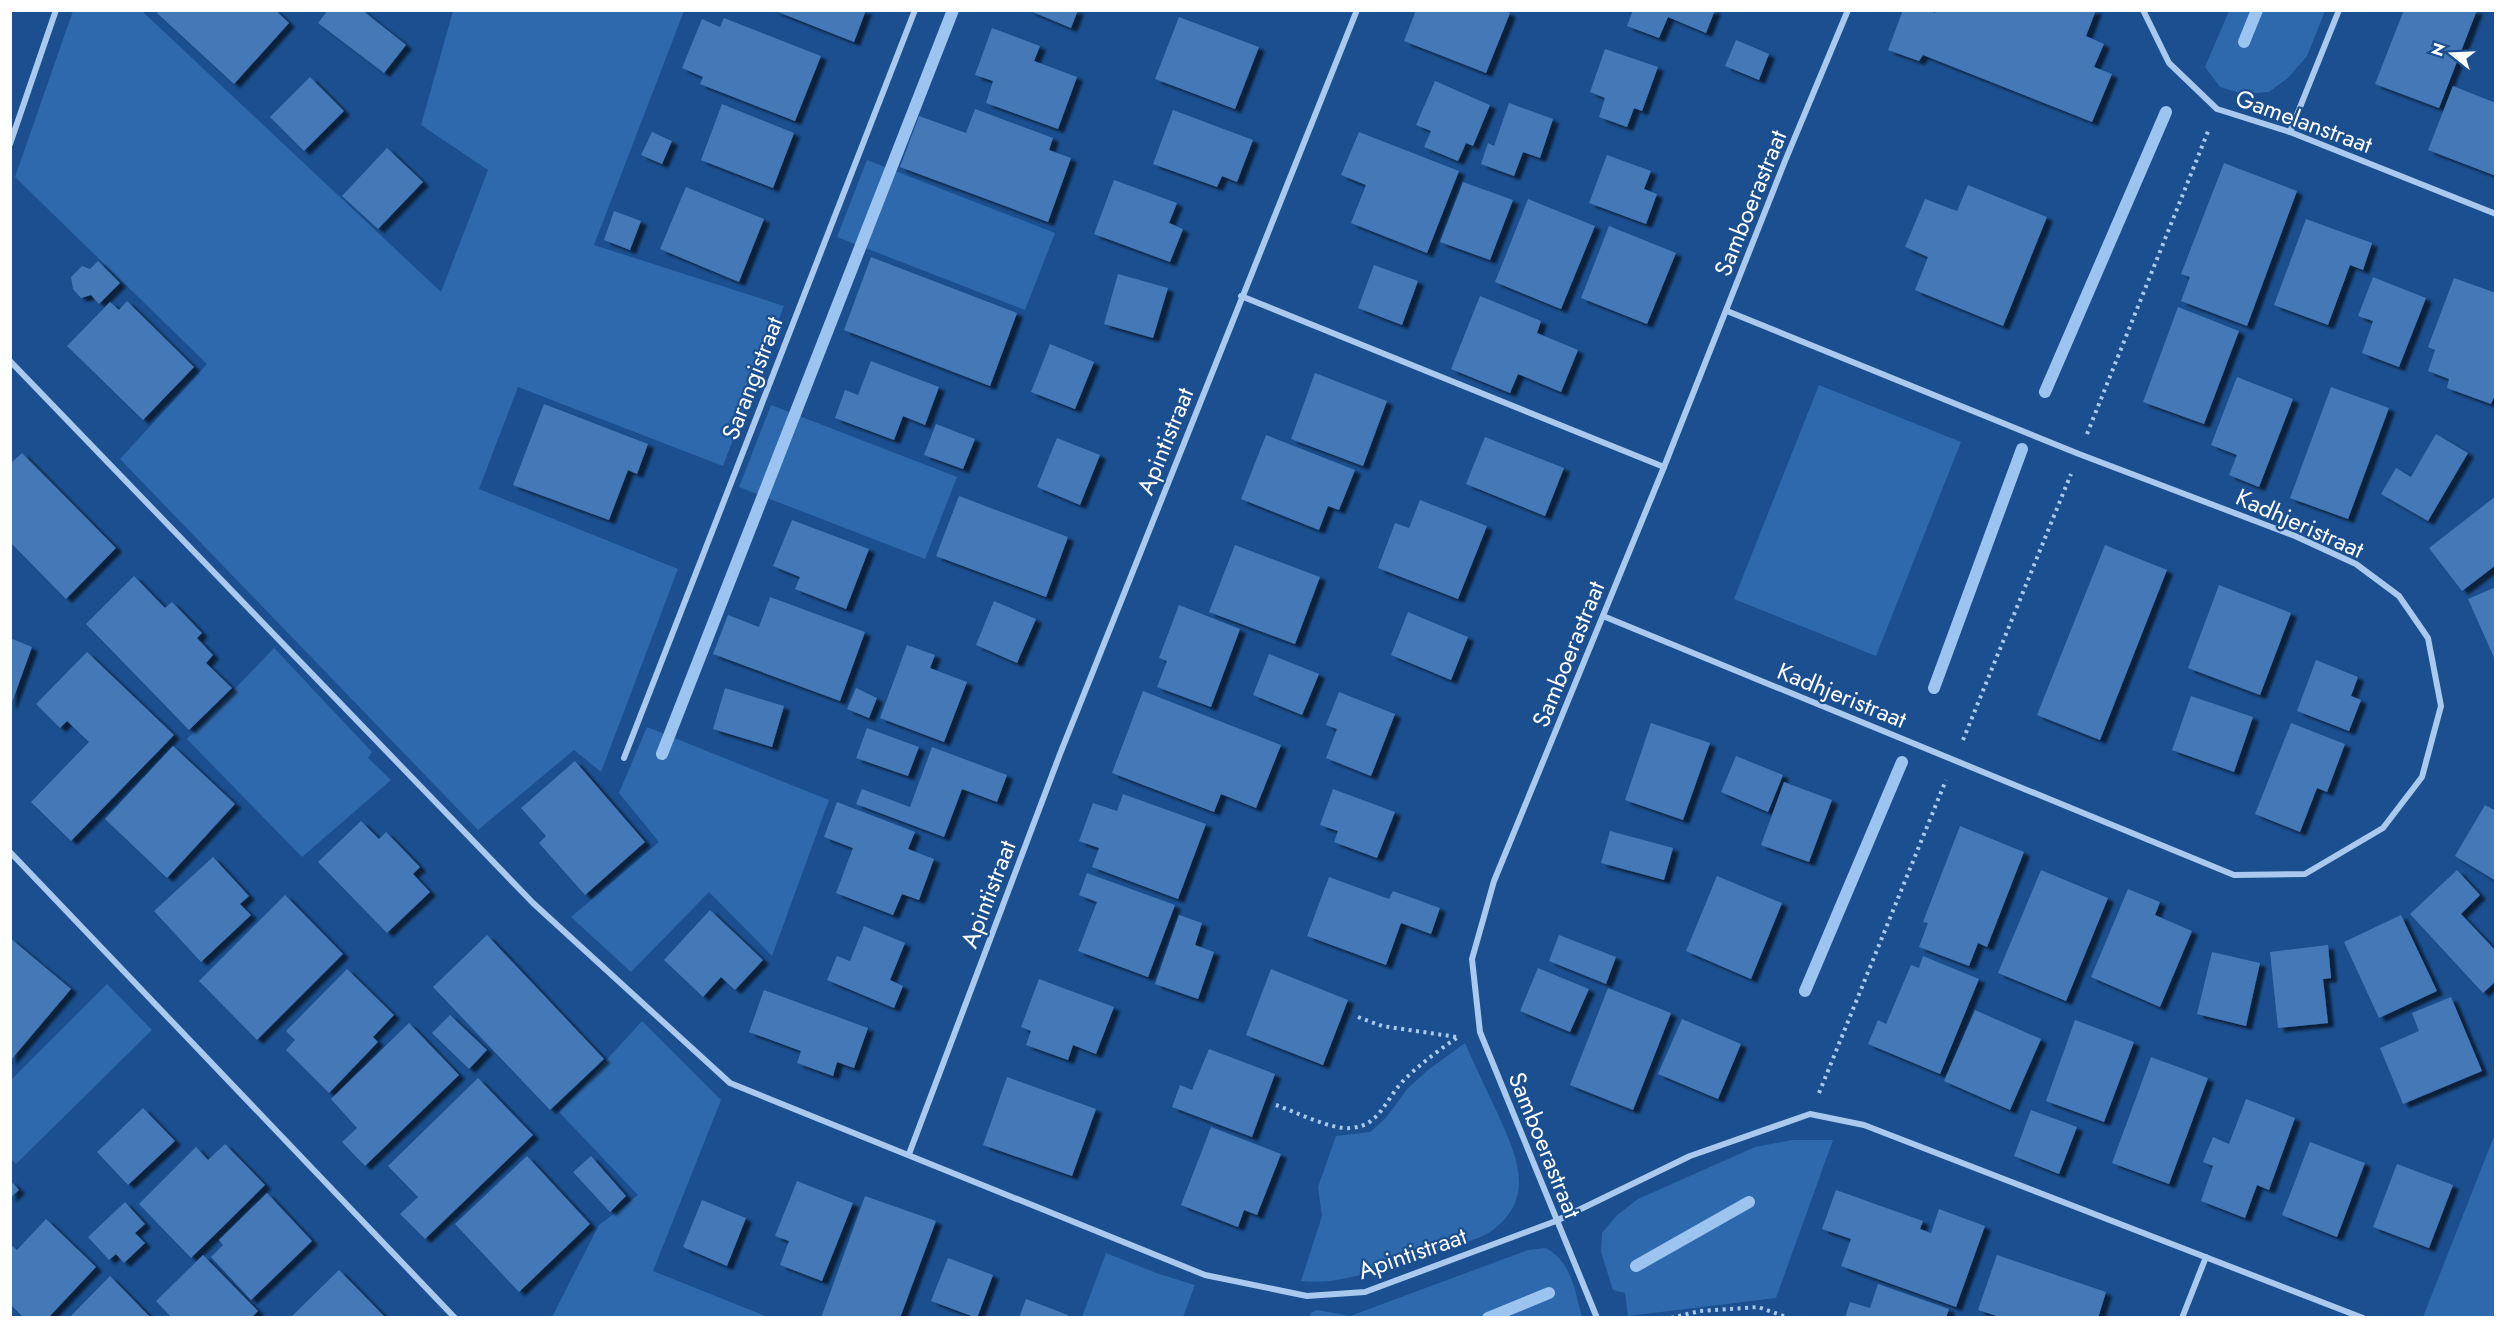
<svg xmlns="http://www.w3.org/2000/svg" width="2506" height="1328" font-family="Jost,sans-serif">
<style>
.green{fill:#2e69ad}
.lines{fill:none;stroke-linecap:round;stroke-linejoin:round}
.stream{stroke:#9cc4f0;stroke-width:12}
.building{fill:#4478b7;filter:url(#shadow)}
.path{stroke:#a9c9ee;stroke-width:4;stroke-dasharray:3 4.5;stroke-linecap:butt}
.minor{stroke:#a9c9ee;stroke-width:6}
.labels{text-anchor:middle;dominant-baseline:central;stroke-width:4.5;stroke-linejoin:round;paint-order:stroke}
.street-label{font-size:24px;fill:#fff;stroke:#1b4f8f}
</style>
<defs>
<filter id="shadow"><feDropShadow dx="6" dy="4" stdDeviation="1.5" flood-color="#0009"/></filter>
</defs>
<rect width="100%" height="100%" fill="#1b4f8f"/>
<!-- green -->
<g class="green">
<polygon points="73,11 142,11 441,292 488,170 421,125 453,11 684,11 594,245 784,306 723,466 518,387 479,489 678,569 601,772 574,750 478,830 120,459 207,364 15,177"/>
<polygon points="2229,11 2229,10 2325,11 2307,56 2288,78 2269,92 2243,94 2220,87 2205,67"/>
<polygon points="867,160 1055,233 1025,310 837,237"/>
<polygon points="1819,385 1961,442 1876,656 1734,599"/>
<polygon points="771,405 957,477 925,559 739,487"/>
<polygon points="274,648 372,752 368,758 391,780 302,857 187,739"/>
<polygon points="647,727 829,800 772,956 709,892 631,972 571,917 659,842 619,793"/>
<polygon points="107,984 152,1030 16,1164 11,1159 11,1080"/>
<polygon points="642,1021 721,1100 653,1271 768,1317 552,1317 599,1225 638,1195 559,1112"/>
<path d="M1465,1043C1475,1065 1485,1088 1496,1110C1515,1152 1539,1198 1490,1232C1477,1241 1442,1249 1425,1255C1388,1267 1339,1286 1301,1281L1322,1216L1318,1187L1336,1136L1370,1132L1386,1118L1407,1089L1428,1070Z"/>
<polygon points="2495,1134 2495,1317 2423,1317"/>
<polygon points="1792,1140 1833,1140 1776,1298 1628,1316 1625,1293 1613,1290 1601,1252 1602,1233 1617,1215 1638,1199 1755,1147"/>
<path d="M1546,1248C1573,1264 1574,1289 1582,1317H1309L1311,1313L1317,1310L1350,1316L1528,1250Z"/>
<polygon points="1106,1253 1159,1274 1195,1285 1183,1317 1082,1317"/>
</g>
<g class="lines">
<!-- stream -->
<g class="stream">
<polyline points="2244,42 2257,10"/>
<polyline points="2045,392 2166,112"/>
<polyline points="1934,688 2022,449"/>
<polyline points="662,754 953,10"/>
<polyline points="1805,991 1902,762"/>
<polyline points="1636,1266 1749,1202"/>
<polyline points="1488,1318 1549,1293"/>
</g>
</g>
<!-- building -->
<g class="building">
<polygon points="159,10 275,10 289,23 234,84 157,13"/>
<polygon points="328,10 362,10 406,45 384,73 318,23"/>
<polygon points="773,10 866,10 854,42"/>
<polygon points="1028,10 1078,10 1071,28"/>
<polygon points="1416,10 1502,10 1510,13 1486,73 1404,41"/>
<polygon points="1633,10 1715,10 1706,33 1668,17 1659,38 1627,26"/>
<polygon points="1903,10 1928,10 1935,13 1936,10 2096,10 2086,36 2104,44 2094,67 2112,74 2092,122 1923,55 1919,61 1888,50"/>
<polygon points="2404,10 2477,10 2439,108 2375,84"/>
<polygon points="1179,17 1259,47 1235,109 1155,79"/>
<polygon points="724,18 821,56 795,121 700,84 703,77 682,68 702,19 720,27"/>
<polygon points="992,28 1040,46 1034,61 1077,77 1058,129 986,103 993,81 975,75"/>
<polygon points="1736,40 1769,54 1759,80 1725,66"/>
<polygon points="1605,49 1658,67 1642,111 1634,108 1627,127 1599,117 1605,98 1590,92"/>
<polygon points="310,77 344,111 304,151 270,117"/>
<polygon points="1435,81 1490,105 1473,146 1466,143 1458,161 1424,147 1431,131 1416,125"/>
<polygon points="2453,86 2496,103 2496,176 2428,150"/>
<polygon points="1509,103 1553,119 1540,158 1523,152 1514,176 1481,164 1488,143 1494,146"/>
<polygon points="722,104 794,133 773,188 701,160"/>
<polygon points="975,109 1053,138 1049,150 1071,158 1048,222 900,167 919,116 966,133"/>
<polygon points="1173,110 1253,140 1237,182 1222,176 1217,187 1153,164"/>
<polygon points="652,132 672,141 662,164 641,155"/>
<polygon points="1359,132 1459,171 1427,253 1351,223 1366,185 1341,175"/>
<polygon points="387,148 423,182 378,229 342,196"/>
<polygon points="1607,155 1651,171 1644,189 1657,194 1646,224 1589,203"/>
<polygon points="2224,163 2297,191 2247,326 2181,301 2190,277 2181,274"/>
<polygon points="1114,180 1177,203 1169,223 1183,229 1170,262 1094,234"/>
<polygon points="1463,182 1513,200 1490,260 1440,242"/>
<polygon points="1968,185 2047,217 2003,326 1915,290 1928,257 1905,247 1925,199 1957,211"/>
<polygon points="686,187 764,219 739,282 660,249"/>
<polygon points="1528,199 1595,226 1561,309 1495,282"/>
<polygon points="614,211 641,221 630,250 604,240"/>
<polygon points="2306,219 2372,243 2363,270 2350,265 2328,325 2274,305"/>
<polygon points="1609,226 1676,253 1647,324 1581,298"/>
<polygon points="871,257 1017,313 990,386 844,330"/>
<polygon points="98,261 120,283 99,304 91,295 81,298 73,289 71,277 82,266 90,269"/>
<polygon points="1374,265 1418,281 1402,325 1358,308"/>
<polygon points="1118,274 1168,288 1153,338 1104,324"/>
<polygon points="2373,277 2426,298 2399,367 2362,353 2373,321 2358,316"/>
<polygon points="2454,278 2496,293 2496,393 2491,404 2447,388 2449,379 2428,371 2435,350 2428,347"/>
<polygon points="1480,296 1541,321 1537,333 1578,350 1561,392 1518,374 1510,393 1451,369"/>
<polygon points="127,301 194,367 143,420 67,346 110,302 119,310"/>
<polygon points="2178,307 2239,331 2204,424 2143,402"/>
<polygon points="1050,344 1094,362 1075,409 1031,392"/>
<polygon points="871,361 939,387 925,425 903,416 894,440 835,418 845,390 858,395"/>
<polygon points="1315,373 1387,401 1363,466 1291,439"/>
<polygon points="2237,377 2293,399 2259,487 2229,475 2237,455 2211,445"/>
<polygon points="2331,387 2389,408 2348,519 2290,498"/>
<polygon points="544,404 648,444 637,474 628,470 609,520 513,485"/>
<polygon points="936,424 975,439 963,469 924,455"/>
<polygon points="2436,434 2468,453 2428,521 2381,494 2396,468 2411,477"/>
<polygon points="1266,435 1355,470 1339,510 1328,506 1319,530 1241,499"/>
<polygon points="1485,437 1564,468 1545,516 1466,484"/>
<polygon points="1057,438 1100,455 1080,505 1037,487"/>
<polygon points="22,453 116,548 66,599 10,542 10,464"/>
<polygon points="959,496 1068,537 1046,597 936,556"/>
<polygon points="2496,496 2496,565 2462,591 2429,548"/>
<polygon points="1420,500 1487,526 1458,599 1378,568 1395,523 1409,528"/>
<polygon points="792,520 869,549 846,609 795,589 800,577 773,566"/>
<polygon points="1235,545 1320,577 1295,644 1209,612"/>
<polygon points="2105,545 2167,570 2100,740 2037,715"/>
<polygon points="134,576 165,608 172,602 202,633 197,638 213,655 206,663 232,688 189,730 86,624"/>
<polygon points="2219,585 2291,613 2260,695 2188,668"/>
<polygon points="2496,587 2496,662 2468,599"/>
<polygon points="770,597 865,632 840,701 713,654 728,615 759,627"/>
<polygon points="994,601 1036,619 1017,663 976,645"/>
<polygon points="1179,605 1240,629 1211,707 1157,687 1167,661 1159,658"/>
<polygon points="1408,612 1468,637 1451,680 1391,655"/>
<polygon points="10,638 32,647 11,705 10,705"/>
<polygon points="907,645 935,655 930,668 967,682 944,742 880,718"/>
<polygon points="87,652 174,735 71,841 31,802 89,742 67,721 60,728 36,704"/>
<polygon points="1269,654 1319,674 1302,715 1253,695"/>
<polygon points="2316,660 2358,677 2351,696 2361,700 2349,731 2297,711"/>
<polygon points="725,688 784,706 772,747 713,729"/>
<polygon points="856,688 877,698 869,718 847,709"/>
<polygon points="1143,691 1281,745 1256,808 1221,794 1214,812 1112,773"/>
<polygon points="1339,692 1395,714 1371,776 1326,758 1337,729 1326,725"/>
<polygon points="2191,696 2253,717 2234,772 2172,750"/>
<polygon points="1651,723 1710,743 1683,820 1625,800"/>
<polygon points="2291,723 2345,744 2327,792 2317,788 2300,832 2255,814"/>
<polygon points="867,728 919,747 908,776 856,758"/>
<polygon points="173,746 235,804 167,878 105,819"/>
<polygon points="932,747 1007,775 997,802 962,789 944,837 856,804 862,789 910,807"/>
<polygon points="1736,756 1783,775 1768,812 1721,792"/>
<polygon points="575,761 645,842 585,895 539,843 546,836 521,808"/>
<polygon points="1784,782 1832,800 1809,862 1761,845"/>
<polygon points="1333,789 1395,812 1377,858 1334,842 1338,831 1320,825"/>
<polygon points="1123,794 1206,824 1178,899 1092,867 1099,848 1079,841 1093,803 1117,811"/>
<polygon points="837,802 915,832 908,849 934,859 919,900 902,894 893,915 836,893 853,848 824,837"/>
<polygon points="2485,805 2496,811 2496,881 2455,856"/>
<polygon points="361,821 379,839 386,832 420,867 413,874 430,892 387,933 318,862"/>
<polygon points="1960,826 2024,852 1987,947 1978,943 1969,966 1919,947 1928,923 1923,922"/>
<polygon points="1610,831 1673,848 1664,880 1601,863"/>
<polygon points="213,857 249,896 240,904 251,915 201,962 154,911"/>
<polygon points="2041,870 2108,898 2066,1001 1998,973"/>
<polygon points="2457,870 2480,895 2461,914 2496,951 2496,981 2483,993 2410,914"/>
<polygon points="1087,873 1175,905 1148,977 1078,951 1097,902 1079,895"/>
<polygon points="1717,876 1782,903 1751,979 1686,951"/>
<polygon points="1329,877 1389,899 1393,891 1440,908 1431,934 1401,923 1386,965 1307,936"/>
<polygon points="2128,889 2160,902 2155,915 2192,931 2160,1007 2091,977"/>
<polygon points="285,895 343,954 257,1040 199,981"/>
<polygon points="710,910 763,960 735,990 721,977 703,997 664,960"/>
<polygon points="1179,915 1202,923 1195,945 1214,952 1198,999 1155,984"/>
<polygon points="2401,915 2437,991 2379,1018 2344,942"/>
<polygon points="864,926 905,943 890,980 903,986 894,1008 827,980 837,956 850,961"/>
<polygon points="487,935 604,1059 550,1110 433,987"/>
<polygon points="1559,935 1616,957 1606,984 1549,961"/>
<polygon points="10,938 71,989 10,1061"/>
<polygon points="2328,945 2331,978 2323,979 2328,1023 2278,1028 2270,952"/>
<polygon points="2212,952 2260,963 2246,1026 2197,1014"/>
<polygon points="1923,956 1979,979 1940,1074 1868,1044 1878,1020 1886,1024 1911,965 1919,968"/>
<polygon points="1538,968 1589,989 1570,1032 1520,1011"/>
<polygon points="347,969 394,1015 373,1037 378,1042 329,1093 286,1050 295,1040 286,1031"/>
<polygon points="1271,969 1348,1000 1323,1065 1246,1035"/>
<polygon points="1039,979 1114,1007 1096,1054 1073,1045 1068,1060 1026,1045 1031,1031 1021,1027"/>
<polygon points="1608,988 1671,1013 1633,1110 1570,1085"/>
<polygon points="764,990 868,1028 854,1068 837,1062 833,1076 797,1063 801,1051 749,1032"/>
<polygon points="2451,997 2482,1071 2403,1104 2380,1048 2419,1031 2412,1013"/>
<polygon points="1975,1010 2041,1039 2010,1110 1944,1081"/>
<polygon points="450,1015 487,1050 469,1069 432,1033"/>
<polygon points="1682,1019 1741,1044 1718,1099 1658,1074"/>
<polygon points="2075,1020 2134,1042 2104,1122 2046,1101"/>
<polygon points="409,1023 459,1075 365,1166 342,1142 357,1128 331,1099"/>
<polygon points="1209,1049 1275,1074 1252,1137 1172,1107 1180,1085 1192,1090"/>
<polygon points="2151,1057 2208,1078 2169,1184 2112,1163"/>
<polygon points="1007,1077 1096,1109 1072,1176 983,1145"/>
<polygon points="478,1078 533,1135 425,1239 400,1214 418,1197 388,1166"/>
<polygon points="2246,1099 2295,1118 2269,1190 2257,1185 2245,1218 2201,1201 2213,1166 2203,1162 2213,1137 2229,1144"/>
<polygon points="143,1108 175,1141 128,1185 97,1152"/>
<polygon points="2031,1110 2077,1127 2059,1174 2014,1156"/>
<polygon points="1211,1127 1281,1154 1257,1215 1244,1210 1238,1227 1181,1205"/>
<polygon points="2310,1142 2365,1163 2337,1237 2282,1215"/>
<polygon points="225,1144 265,1185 191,1258 139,1204 196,1147 208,1160"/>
<polygon points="527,1156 590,1224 519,1292 455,1224"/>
<polygon points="591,1156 626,1196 610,1212 573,1172"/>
<polygon points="2397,1164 2453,1185 2429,1248 2373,1227"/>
<polygon points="10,1180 19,1190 10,1198"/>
<polygon points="797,1181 853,1203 822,1281 780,1265 789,1241 775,1236"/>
<polygon points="1836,1190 1923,1221 1920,1229 1931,1233 1939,1209 1985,1226 1956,1307 1841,1266 1851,1239 1822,1229"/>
<polygon points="267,1193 312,1241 251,1300 211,1257 223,1245 219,1240"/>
<polygon points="865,1196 936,1221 900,1318 821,1318"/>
<polygon points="702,1200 746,1218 727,1266 683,1247"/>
<polygon points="125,1202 145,1224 135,1233 145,1243 124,1263 116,1254 109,1260 88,1237"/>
<polygon points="46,1219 96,1267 48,1318 24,1318 10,1304 10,1244 17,1250"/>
<polygon points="203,1255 258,1311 251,1318 172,1318 156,1301"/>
<polygon points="1997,1255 2106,1292 2098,1318 2003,1318 1978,1310"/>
<polygon points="948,1258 993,1275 977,1318 931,1301"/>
<polygon points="339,1270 386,1318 290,1318"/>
<polygon points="110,1276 151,1318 69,1318"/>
<polygon points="1878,1284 1949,1309 1946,1318 1845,1318 1850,1302 1870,1308"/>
<polygon points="1026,1299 1068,1315 1067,1318 1019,1318"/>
</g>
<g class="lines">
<!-- path -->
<g class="path">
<polyline points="2087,434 2209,129"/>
<polyline points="1963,740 2071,474"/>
<polyline points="1358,1017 1382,1026 1457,1037"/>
<polyline points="1819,1093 1946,780"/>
<path d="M1276,1105C1296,1112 1331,1130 1351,1128C1380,1126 1386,1098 1404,1080C1420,1064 1439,1050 1458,1037"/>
<polyline points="1671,1318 1700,1311 1758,1307 1789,1318"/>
</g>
<!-- minor -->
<g class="minor">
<polyline points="2143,10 2169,63 2217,109 2290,132 2496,214"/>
<polyline points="2290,132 2339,10"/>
<polyline points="10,144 56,10"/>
<polyline points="1241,296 1664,467"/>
<polyline points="10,361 533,903 730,1083 1205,1275 1307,1296 1365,1292 1556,1221 1690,1156 1810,1114 1864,1125 2363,1318"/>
<polyline points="1603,616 2234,875 2305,874 2383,828 2422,777 2441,706 2428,638 2399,596 2356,564 2295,536 2079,454 1727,311"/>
<polyline points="624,758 915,10"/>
<polyline points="10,852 455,1318"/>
<polyline points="909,1154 1060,754 1357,10"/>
<polyline points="1597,1318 1480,1032 1472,959 1494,881 1664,467 1785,161 1848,10"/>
<polyline points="2182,1318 2206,1257"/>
</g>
</g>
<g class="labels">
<!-- street labels -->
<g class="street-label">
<text transform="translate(2304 121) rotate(20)">Gamelanstraat</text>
<text transform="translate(1750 203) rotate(-68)">Samboerastraat</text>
<text transform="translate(752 378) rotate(-69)">Sarangistraat</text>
<text transform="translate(1165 441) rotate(-68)">Apintistraat</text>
<text transform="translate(2300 523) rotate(24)">Kadhjeristraat</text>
<text transform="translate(1568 654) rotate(-68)">Samboerastraat</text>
<text transform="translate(1842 695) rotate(22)">Kadhjeristraat</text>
<text transform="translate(988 894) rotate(-69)">Apintistraat</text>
<text transform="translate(1545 1145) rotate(68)">Samboerastraat</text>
<text transform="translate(1412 1253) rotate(-19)">Apintistraat</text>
</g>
</g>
<!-- border -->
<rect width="2506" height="1328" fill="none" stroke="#ffffff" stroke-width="24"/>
<!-- north arrow -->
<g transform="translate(2452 54) rotate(288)" stroke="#1b4f8f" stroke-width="4.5" paint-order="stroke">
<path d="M0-4.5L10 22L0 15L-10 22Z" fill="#ffffff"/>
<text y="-9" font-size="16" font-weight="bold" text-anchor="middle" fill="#ffffff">N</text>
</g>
</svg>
